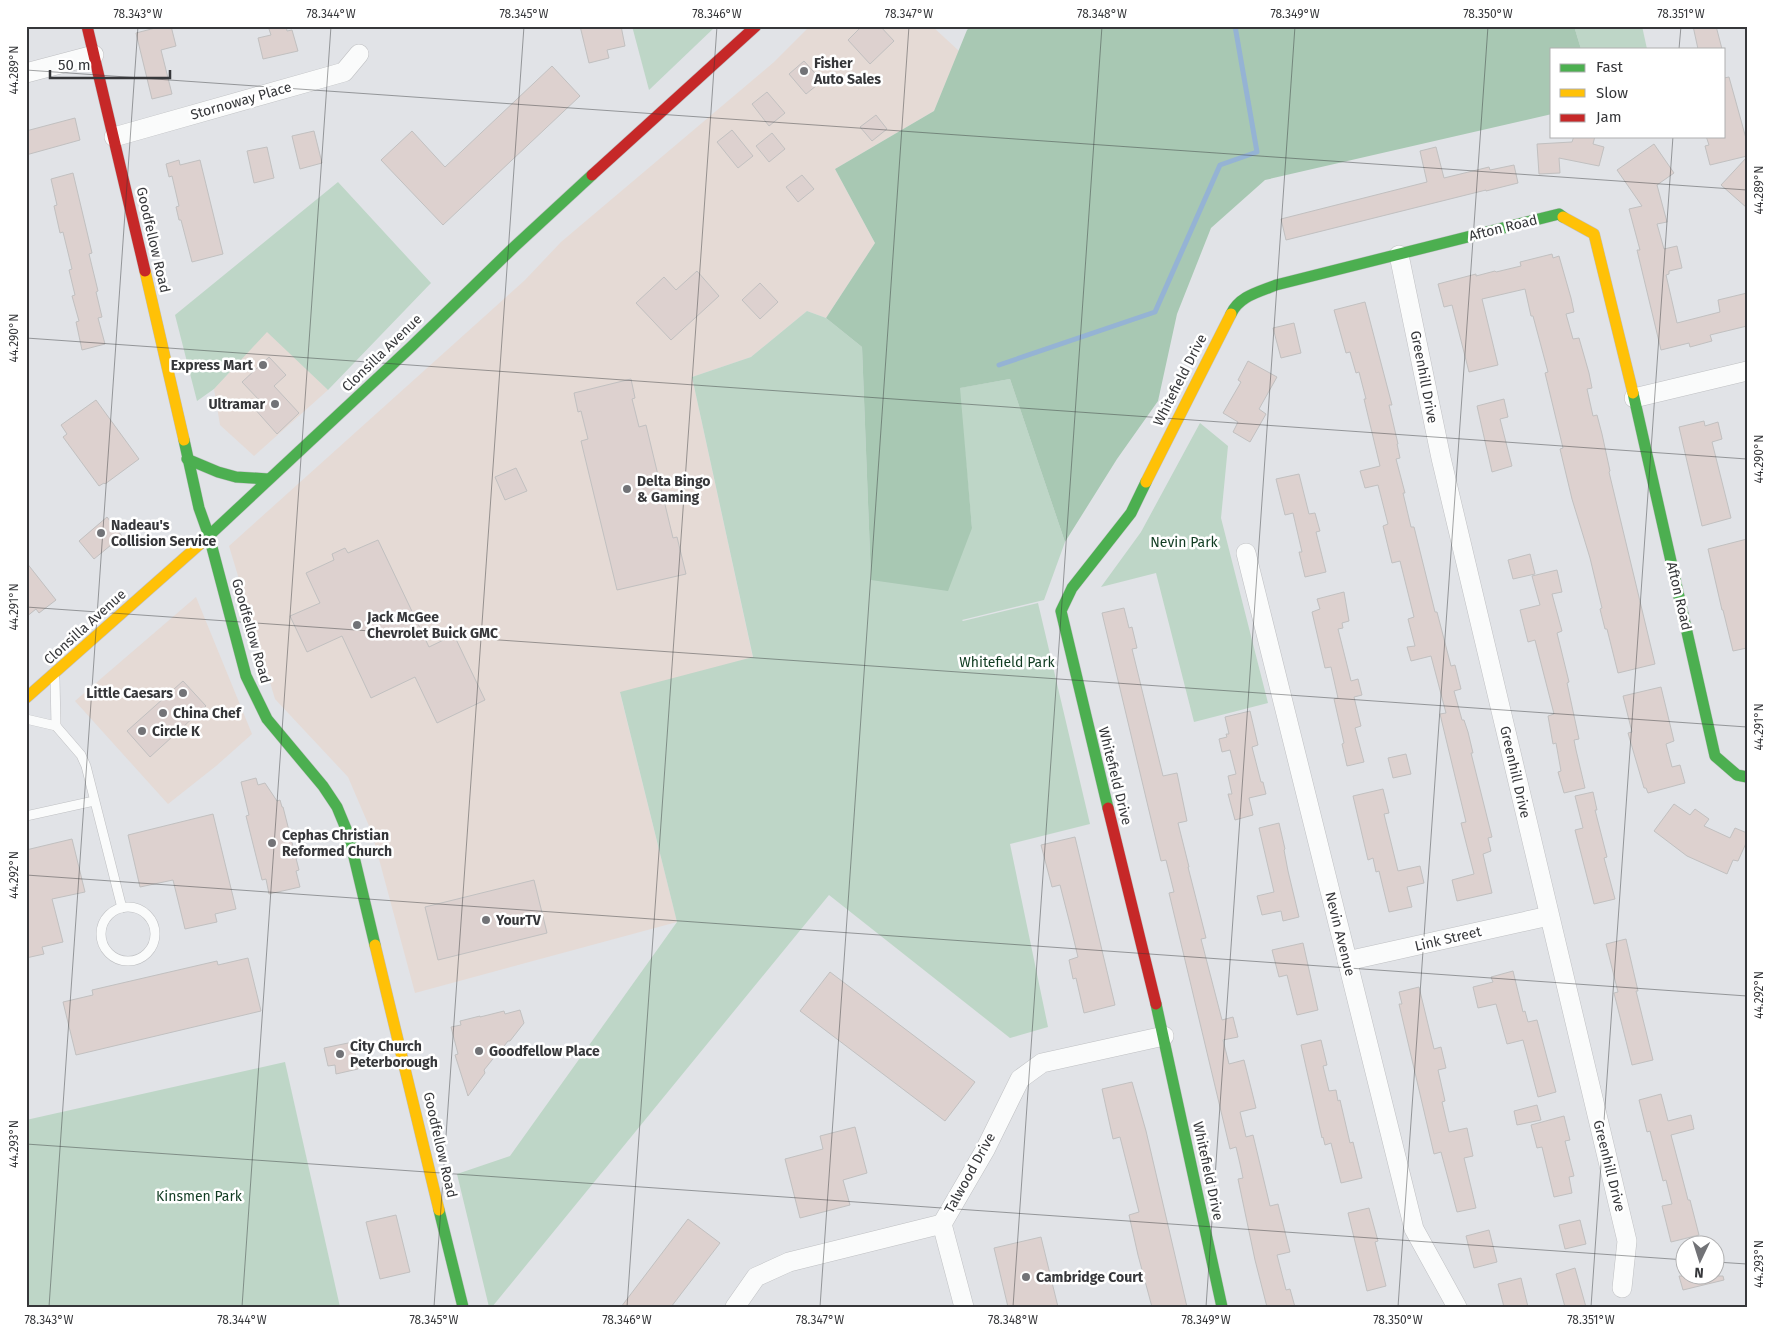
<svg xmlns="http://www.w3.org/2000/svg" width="1773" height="1333" font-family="'Fira Sans',sans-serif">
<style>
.commercial{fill:#e5dad5}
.green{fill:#bed6c7}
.forest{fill:#a8c8b3}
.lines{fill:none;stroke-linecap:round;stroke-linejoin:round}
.stream{stroke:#95b3d4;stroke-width:5}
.building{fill:#ddd1cf;stroke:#c1c0c0}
.lane-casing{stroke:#bfc0c3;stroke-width:10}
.street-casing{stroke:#bfc0c3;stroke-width:20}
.fast-casing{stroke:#bfc0c3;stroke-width:12}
.slow-casing{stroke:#bfc0c3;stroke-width:12}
.jam-casing{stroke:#bfc0c3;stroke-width:12}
.lane{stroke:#fafbfb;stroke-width:9}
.street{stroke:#fafbfb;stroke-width:19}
.fast{stroke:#4caf50;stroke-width:11}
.slow{stroke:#ffc107;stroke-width:11}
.jam{stroke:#c62828;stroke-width:11}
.ticks{fill:none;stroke:#36373a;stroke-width:1;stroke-opacity:0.45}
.poi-dot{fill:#727377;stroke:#fff;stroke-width:2}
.labels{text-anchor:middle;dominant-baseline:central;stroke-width:5;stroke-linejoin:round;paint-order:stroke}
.poi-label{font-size:14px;font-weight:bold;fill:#36373a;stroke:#fff;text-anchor:start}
.street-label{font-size:14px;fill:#36373a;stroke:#fff}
.park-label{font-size:14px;fill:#103b21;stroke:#fff}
.neatline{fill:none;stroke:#36373a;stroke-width:2}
.ticks-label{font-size:12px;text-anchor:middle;fill:#36373a}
</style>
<rect width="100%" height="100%" fill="#e1e3e7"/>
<!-- commercial -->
<g class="commercial">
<polygon points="810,26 932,26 959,51 934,111 835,169 875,243 826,318 807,311 751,357 692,377 753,658 620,693 677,922 415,993 372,833 348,777 275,699 229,546 525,280 561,242 774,62"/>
<polygon points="267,331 328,390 254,456 220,425 214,389"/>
<polygon points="196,597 252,734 216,766 168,804 75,701"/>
</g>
<!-- green -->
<g class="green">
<polygon points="632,26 716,26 649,90"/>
<polygon points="1574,26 1642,26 1647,49 1581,49"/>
<polygon points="338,182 431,283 328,390 267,332 214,389 197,401 175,315"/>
<polygon points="807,311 826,318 862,347 871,580 972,528 959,388 1010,379 1065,542 1044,600 962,620 963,621 1038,603 1090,824 1010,844 1048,1027 1010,1038 829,895 492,1307 489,1307 457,1174 510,1156 677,922 620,692 753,657 692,377 751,357"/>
<polygon points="1200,423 1228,446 1221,518 1268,703 1194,722 1156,573 1101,587 1141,532"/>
<polygon points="285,1062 340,1307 26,1307 26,1120"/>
</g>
<!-- forest -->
<polygon class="forest" points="971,26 1574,26 1581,49 1552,49 1552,114 1265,180 1211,228 1177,314 1158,401 1117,459 1065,542 1010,379 960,388 972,528 948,591 871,580 862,347 826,318 875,243 835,169 934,111 967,30"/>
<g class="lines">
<!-- stream -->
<polyline class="stream" points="999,365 1155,312 1220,165 1257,152 1235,26"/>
</g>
<!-- building -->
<g class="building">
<polygon points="163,26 171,26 176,46 161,50 172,94 152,99 136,33"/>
<polygon points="268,26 286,26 287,31 292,30 298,51 263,59 258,38 271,35"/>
<polygon points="580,26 621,26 625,46 607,50 609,58 589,63"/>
<polygon points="862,26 880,26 894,41 870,64 848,40"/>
<polygon points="1693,26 1716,26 1722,49 1698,49"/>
<polygon points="804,61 822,81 806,94 789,74"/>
<polygon points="552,66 580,96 443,225 381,160 412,131 445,167"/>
<polygon points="1729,77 1747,142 1747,156 1710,165 1705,146 1709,145 1706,136 1724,136 1724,78"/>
<polygon points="767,92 785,113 769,126 752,104"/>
<polygon points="876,115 887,129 872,141 860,127"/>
<polygon points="75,118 80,140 26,155 26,131"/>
<polygon points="732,130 753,156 738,168 717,142"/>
<polygon points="314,131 322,163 300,169 292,136"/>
<polygon points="772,133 785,149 769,162 756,146"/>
<polygon points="1574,136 1595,136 1593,144 1604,147 1599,166 1559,158 1560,173 1539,174 1537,144 1572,142"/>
<polygon points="1654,144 1674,173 1657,185 1667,222 1657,224 1664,249 1677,246 1682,268 1669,271 1669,274 1666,275 1677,323 1720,312 1718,300 1747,293 1747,326 1710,335 1712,341 1690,347 1689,343 1661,350 1637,250 1640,250 1629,209 1642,206 1617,170"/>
<polygon points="267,147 274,178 254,183 247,151"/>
<polygon points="1436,147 1444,178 1489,167 1490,170 1514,165 1518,183 1486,191 1486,190 1286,240 1281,219 1427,182 1420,151"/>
<polygon points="1747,157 1747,208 1721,185"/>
<polygon points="179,160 180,165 200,160 223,254 192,262 181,220 179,220 176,207 179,206 172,176 169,177 166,164"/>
<polygon points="73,173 92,253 89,254 98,291 96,292 102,317 98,318 105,344 82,350 76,322 79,321 72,296 75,295 69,270 72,269 63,232 60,233 54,206 57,205 51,179"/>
<polygon points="802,175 814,189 798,202 786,187"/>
<polygon points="1552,254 1553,258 1559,256 1571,298 1574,312 1566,314 1573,339 1579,338 1589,373 1592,388 1587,389 1593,416 1597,415 1602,434 1610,471 1609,472 1655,664 1618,673 1607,629 1605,629 1600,609 1602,608 1590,558 1572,499 1560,449 1563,448 1545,373 1548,372 1533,316 1531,316 1525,289 1482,299 1498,365 1469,372 1452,305 1444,307 1438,284 1476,274 1476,276 1495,271 1496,272 1521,266 1520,262"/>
<polygon points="697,271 719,296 671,340 636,303 664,277 676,290"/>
<polygon points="760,283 778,302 760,319 742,300"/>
<polygon points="1365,302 1392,405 1389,405 1398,444 1397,444 1400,458 1396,459 1405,493 1403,493 1411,527 1414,527 1435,612 1437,612 1451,666 1455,665 1461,689 1454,691 1462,720 1464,720 1468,732 1473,753 1471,753 1492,837 1488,838 1491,851 1483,854 1492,893 1457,901 1452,880 1474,874 1461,823 1466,822 1440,714 1446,713 1431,656 1411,661 1407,647 1415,646 1408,619 1414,617 1400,561 1392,563 1383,526 1388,524 1378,485 1365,488 1360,471 1380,466 1364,399 1366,399 1359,372 1356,373 1350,352 1346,353 1334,310"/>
<polygon points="1294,323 1301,353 1281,358 1273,328"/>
<polygon points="269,357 286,375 274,386 299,413 277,434 253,407 260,401 242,382"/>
<polygon points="1248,361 1277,377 1259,409 1266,414 1250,442 1233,432 1238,422 1223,413 1241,382 1238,380"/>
<polygon points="631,379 635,398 632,399 639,427 646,425 673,538 677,537 686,574 617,590 581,441 588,439 581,411 578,412 574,393"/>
<polygon points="1504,399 1508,417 1500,419 1512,466 1492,472 1477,406"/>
<polygon points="96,400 139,459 105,484 104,483 99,486 63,437 67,434 61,425"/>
<polygon points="1704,421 1705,426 1718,422 1722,439 1712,442 1731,518 1702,526 1679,427"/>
<polygon points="516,468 527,491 505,500 495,477"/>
<polygon points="1299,474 1309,514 1315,513 1320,531 1316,532 1326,572 1305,577 1299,552 1302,552 1293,513 1285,515 1276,479"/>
<polygon points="107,517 122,536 94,559 79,541"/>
<polygon points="1747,539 1747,648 1733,651 1723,610 1722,610 1708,549"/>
<polygon points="378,540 429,647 454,635 485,700 437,723 415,677 371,698 342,636 307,652 290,616 320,603 306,573 334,560 332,554 345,548 348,553"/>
<polygon points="1530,554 1535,574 1513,579 1508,560"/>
<polygon points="26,562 56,600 39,613 36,609 26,617"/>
<polygon points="1557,570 1562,592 1552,594 1562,631 1557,633 1569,682 1567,683 1579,739 1574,740 1576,750 1585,788 1564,793 1558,772 1561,771 1556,743 1553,744 1548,716 1554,714 1535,640 1528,642 1520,610 1540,605 1532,576"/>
<polygon points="1344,592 1349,621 1342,623 1343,628 1338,629 1351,681 1358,679 1362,695 1354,697 1361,726 1355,728 1364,762 1347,766 1342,744 1344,743 1334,699 1338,698 1331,667 1325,668 1312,612 1320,609 1317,599"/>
<polygon points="1124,608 1129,628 1132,627 1137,648 1132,649 1163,776 1177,773 1187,821 1178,823 1189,867 1188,867 1206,938 1201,939 1222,1020 1233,1017 1238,1037 1223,1040 1229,1064 1244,1060 1256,1108 1240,1112 1246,1137 1253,1135 1270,1206 1278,1204 1290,1252 1277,1255 1286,1290 1290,1289 1295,1307 1267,1307 1255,1260 1238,1179 1243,1178 1240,1164 1236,1147 1230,1149 1169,893 1174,892 1166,860 1161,861 1102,613"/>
<polygon points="183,681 206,706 150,757 127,731"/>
<polygon points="1661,687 1674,741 1666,744 1672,767 1680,765 1685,783 1648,793 1646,788 1644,788 1628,733 1632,732 1623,696"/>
<polygon points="1250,711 1258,745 1252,747 1261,782 1263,782 1266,794 1249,798 1253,815 1235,820 1228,794 1232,794 1228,776 1236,774 1230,750 1222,752 1219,739 1227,737 1226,734 1229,734 1225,717"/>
<polygon points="1406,754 1411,774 1393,778 1388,758"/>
<polygon points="256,778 258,785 265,783 277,801 280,800 282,807 283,807 299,870 296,871 300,887 269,894 266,879 262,880 246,816 249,815 241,782"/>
<polygon points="1383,789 1389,813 1384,814 1398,871 1420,866 1424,883 1407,887 1412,907 1389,912 1379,871 1376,872 1373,858 1368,860 1353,796"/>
<polygon points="1593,792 1597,810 1595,810 1607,857 1604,858 1615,899 1594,904 1575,830 1583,828 1575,796"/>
<polygon points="1674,804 1690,815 1695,809 1709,819 1704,826 1730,838 1735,828 1747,833 1747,841 1738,861 1733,860 1727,874 1687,856 1654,831"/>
<polygon points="213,814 236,909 215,914 217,922 185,929 173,880 140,887 128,835"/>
<polygon points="1279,823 1285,849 1284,850 1288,871 1299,917 1283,921 1281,911 1262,915 1257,896 1274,892 1259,828"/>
<polygon points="1075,837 1115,1005 1084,1013 1076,978 1073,979 1069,960 1078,957 1070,924 1060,885 1052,887 1041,845"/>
<polygon points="72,839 85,892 52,899 63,942 42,947 44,954 26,958 26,850"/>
<polygon points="534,880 547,933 438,960 425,907"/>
<polygon points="1626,939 1638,991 1636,991 1653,1060 1632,1065 1614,993 1618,992 1606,944"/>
<polygon points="1303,943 1318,1010 1297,1015 1287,975 1279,977 1272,950"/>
<polygon points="248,958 261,1011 76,1055 63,1002 93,995 92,990 217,961 218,965"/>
<polygon points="1513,971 1523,1012 1525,1011 1528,1022 1537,1020 1556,1092 1538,1097 1523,1040 1507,1044 1496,1004 1478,1008 1473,987 1493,982 1491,977"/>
<polygon points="830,972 975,1082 945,1121 800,1011"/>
<polygon points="1419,987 1434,1049 1441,1047 1446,1068 1438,1070 1445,1101 1442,1102 1449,1132 1467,1128 1473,1156 1464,1158 1476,1208 1457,1212 1441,1152 1434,1154 1399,1004 1402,1004 1399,992"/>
<polygon points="520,1010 524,1023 510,1041 508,1041 498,1054 496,1055 484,1070 485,1073 468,1096 455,1055 458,1054 451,1027 461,1025 460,1021 480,1016 480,1017 504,1011 505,1014"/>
<polygon points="1321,1040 1327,1065 1323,1066 1329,1091 1336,1090 1338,1101 1340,1100 1350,1143 1353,1142 1362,1178 1341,1183 1331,1143 1325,1145 1323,1137 1322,1138 1301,1045"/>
<polygon points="353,1042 358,1069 336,1074 335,1065 328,1066 324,1048"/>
<polygon points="1132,1082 1146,1131 1187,1307 1152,1307 1138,1255 1129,1215 1139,1212 1120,1137 1113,1139 1102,1089"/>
<polygon points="1661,1094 1668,1121 1691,1115 1694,1129 1671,1135 1686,1192 1688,1200 1690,1200 1699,1235 1671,1242 1662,1206 1672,1204 1666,1180 1663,1181 1650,1131 1647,1132 1639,1100"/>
<polygon points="1537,1105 1541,1120 1517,1125 1514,1111"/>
<polygon points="1564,1116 1570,1140 1565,1141 1574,1176 1569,1177 1572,1193 1554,1197 1542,1147 1537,1148 1531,1125"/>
<polygon points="855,1127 867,1173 843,1180 850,1205 800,1218 785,1159 823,1149 820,1136"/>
<polygon points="1369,1208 1378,1241 1375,1242 1386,1286 1367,1291 1348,1213"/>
<polygon points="396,1215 410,1272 380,1279 366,1222"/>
<polygon points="688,1219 720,1243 671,1307 621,1307"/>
<polygon points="1580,1220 1586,1244 1565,1249 1559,1225"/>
<polygon points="1489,1230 1497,1262 1474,1268 1466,1236"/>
<polygon points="1041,1237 1058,1307 1008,1307 994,1248"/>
<polygon points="1575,1268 1586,1307 1565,1307 1556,1274"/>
<polygon points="1679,1276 1723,1276 1724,1280 1683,1290"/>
<polygon points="1521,1278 1528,1307 1504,1307 1498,1284"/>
</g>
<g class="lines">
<defs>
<g id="lane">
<polyline points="55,679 56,726"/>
<polyline points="26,719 56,726 81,755 86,766 122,908"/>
<polyline points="26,816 94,801"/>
<circle cx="128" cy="934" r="27"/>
</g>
<g id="street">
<polyline points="26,73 94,55"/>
<polyline points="114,137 344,72 359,54"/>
<polyline points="1399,255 1441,458 1627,1241 1622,1288"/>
<polyline points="1634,398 1747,371"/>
<polyline points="1246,553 1414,1229 1457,1307"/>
<polyline points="1347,961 1549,916"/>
<polyline points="942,1224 964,1307"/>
<polyline points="735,1307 756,1277 789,1262 942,1224 985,1150 1020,1079 1042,1063 1164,1036"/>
</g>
<g id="fast">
<path d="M1231,314C1239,296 1259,292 1276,285L1559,214L1563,217"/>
<polyline points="1633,393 1715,756 1737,775 1747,777"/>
<polyline points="184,440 199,508 209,536 246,676 267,719 323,786 337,807 349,836 375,945"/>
<polyline points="187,459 218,472 236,477 268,479"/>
<polyline points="200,544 412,346 513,248 592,175"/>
<polyline points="1108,808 1061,611 1072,588 1131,513 1146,482"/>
<polyline points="1156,1004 1222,1307"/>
<polyline points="439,1210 463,1307"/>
</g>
<g id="slow">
<polyline points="1563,217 1594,234 1633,393"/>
<polyline points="145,271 184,440"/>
<polyline points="1146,482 1231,314"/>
<polyline points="26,698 200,544"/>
<polyline points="375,945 439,1210"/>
</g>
<g id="jam">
<polyline points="87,26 145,271"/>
<polyline points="592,175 756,26"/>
<polyline points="1108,808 1156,1004"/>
</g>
</defs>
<!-- lane casing -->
<use href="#lane" class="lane-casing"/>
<!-- street casing -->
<use href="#street" class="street-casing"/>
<!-- fast casing -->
<use href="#fast" class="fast-casing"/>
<!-- slow casing -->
<use href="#slow" class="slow-casing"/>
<!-- jam casing -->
<use href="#jam" class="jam-casing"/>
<!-- lane -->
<use href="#lane" class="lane"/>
<!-- street -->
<use href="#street" class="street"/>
<!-- fast -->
<use href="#fast" class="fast"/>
<!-- slow -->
<use href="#slow" class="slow"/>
<!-- jam -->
<use href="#jam" class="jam"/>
</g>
<!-- ticks -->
<path class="ticks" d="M1679,49L1681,26M26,70L1747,190M26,338L1747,459M26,607L1747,727M26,875L1747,996M26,1144L1686,1260M1716,1262L1747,1264M49,1307L138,26M242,1307L331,26M434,1307L524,26M627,1307L717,26M820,1307L909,26M1013,1307L1102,26M1206,1307L1295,26M1398,1307L1488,26M1591,1307L1673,136"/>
<!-- markers -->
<g class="poi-dot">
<circle cx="804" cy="71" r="5"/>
<circle cx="263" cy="365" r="5"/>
<circle cx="275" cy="404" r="5"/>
<circle cx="627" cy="489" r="5"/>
<circle cx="101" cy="533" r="5"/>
<circle cx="357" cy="625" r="5"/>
<circle cx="183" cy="693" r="5"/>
<circle cx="163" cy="713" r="5"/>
<circle cx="142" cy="731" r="5"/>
<circle cx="272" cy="843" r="5"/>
<circle cx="486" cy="920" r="5"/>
<circle cx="479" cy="1051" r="5"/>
<circle cx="340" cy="1054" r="5"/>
<circle cx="1026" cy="1277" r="5"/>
</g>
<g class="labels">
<!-- poi labels -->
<g class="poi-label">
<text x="814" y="63">Fisher<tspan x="814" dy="16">Auto Sales</tspan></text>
<text x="253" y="365" text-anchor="end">Express Mart</text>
<text x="265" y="404" text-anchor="end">Ultramar</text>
<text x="637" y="481">Delta Bingo<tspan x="637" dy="16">&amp; Gaming</tspan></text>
<text x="111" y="525">Nadeau's<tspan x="111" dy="16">Collision Service</tspan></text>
<text x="367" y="617">Jack McGee<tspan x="367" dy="16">Chevrolet Buick GMC</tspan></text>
<text x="173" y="693" text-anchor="end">Little Caesars</text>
<text x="173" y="713">China Chef</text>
<text x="152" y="731">Circle K</text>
<text x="282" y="835">Cephas Christian<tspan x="282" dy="16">Reformed Church</tspan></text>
<text x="496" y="920">YourTV</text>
<text x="350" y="1046">City Church<tspan x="350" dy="16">Peterborough</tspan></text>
<text x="489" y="1051">Goodfellow Place</text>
<text x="1036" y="1277">Cambridge Court</text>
</g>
<!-- street labels -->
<g class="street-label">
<text transform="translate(241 101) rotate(-16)">Stornoway Place</text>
<text transform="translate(1503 228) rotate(-14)">Afton Road</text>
<text transform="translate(153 240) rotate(77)">Goodfellow Road</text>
<text transform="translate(382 353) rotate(-44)">Clonsilla Avenue</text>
<text transform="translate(1424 377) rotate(79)">Greenhill Drive</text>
<text transform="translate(1180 380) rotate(-63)">Whitefield Drive</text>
<text transform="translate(1679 596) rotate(77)">Afton Road</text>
<text transform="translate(85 627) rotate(-42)">Clonsilla Avenue</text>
<text transform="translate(251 631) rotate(74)">Goodfellow Road</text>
<text transform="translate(1515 772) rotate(77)">Greenhill Drive</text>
<text transform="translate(1115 776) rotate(76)">Whitefield Drive</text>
<text transform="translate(1340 934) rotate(76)">Nevin Avenue</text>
<text transform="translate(1448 939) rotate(-13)">Link Street</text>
<text transform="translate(440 1145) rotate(77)">Goodfellow Road</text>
<text transform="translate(1609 1166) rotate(76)">Greenhill Drive</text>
<text transform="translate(1208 1171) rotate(78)">Whitefield Drive</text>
<text transform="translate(970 1173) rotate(-61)">Talwood Drive</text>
</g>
<!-- park labels -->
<g class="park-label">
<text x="1184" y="542">Nevin Park</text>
<text x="1007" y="662">Whitefield Park</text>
<text x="199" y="1196">Kinsmen Park</text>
</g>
</g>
<!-- border -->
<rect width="1773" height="1333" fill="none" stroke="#ffffff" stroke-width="55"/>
<!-- legend -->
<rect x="1550" y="48" width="175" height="90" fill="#ffffff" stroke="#afafb0"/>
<rect x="1560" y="64" width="25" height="8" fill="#4caf50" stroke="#afafb0"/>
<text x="1596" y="72" font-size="15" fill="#36373a">Fast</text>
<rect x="1560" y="89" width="25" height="8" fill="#ffc107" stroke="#afafb0"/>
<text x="1596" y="98" font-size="15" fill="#36373a">Slow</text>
<rect x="1560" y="114" width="25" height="8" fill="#c62828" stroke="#afafb0"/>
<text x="1596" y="122" font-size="15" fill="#36373a">Jam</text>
<!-- north arrow -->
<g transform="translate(1700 1260) rotate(184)"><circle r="24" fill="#ffffff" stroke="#afafb0"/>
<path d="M0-4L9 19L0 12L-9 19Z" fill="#727377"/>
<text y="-8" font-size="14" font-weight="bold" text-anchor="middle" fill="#36373a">N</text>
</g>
<!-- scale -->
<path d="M50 70v8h120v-8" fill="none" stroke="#36373a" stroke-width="2.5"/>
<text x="58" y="70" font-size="15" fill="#36373a" stroke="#ffffff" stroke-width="4" paint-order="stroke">50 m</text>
<rect x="28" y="28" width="1718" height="1278" class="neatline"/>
<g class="ticks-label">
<text x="138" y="18">78.343°W</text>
<text x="331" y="18">78.344°W</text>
<text x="524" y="18">78.345°W</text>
<text x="717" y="18">78.346°W</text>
<text x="909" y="18">78.347°W</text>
<text x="1102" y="18">78.348°W</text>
<text x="1295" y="18">78.349°W</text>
<text x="1488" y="18">78.350°W</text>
<text x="1681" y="18">78.351°W</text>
<text transform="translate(14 70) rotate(-90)" y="4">44.289°N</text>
<text transform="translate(1759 190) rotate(-90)" y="4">44.289°N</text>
<text transform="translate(14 338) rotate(-90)" y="4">44.290°N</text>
<text transform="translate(1759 459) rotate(-90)" y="4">44.290°N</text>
<text transform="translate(14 607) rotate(-90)" y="4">44.291°N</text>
<text transform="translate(1759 727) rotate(-90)" y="4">44.291°N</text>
<text transform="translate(14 875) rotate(-90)" y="4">44.292°N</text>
<text transform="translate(1759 995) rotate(-90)" y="4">44.292°N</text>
<text transform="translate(14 1144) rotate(-90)" y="4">44.293°N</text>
<text transform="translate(1759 1264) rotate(-90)" y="4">44.293°N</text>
<text x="49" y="1324">78.343°W</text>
<text x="242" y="1324">78.344°W</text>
<text x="434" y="1324">78.345°W</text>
<text x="627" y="1324">78.346°W</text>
<text x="820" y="1324">78.347°W</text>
<text x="1013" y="1324">78.348°W</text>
<text x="1206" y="1324">78.349°W</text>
<text x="1398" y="1324">78.350°W</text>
<text x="1591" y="1324">78.351°W</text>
</g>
</svg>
